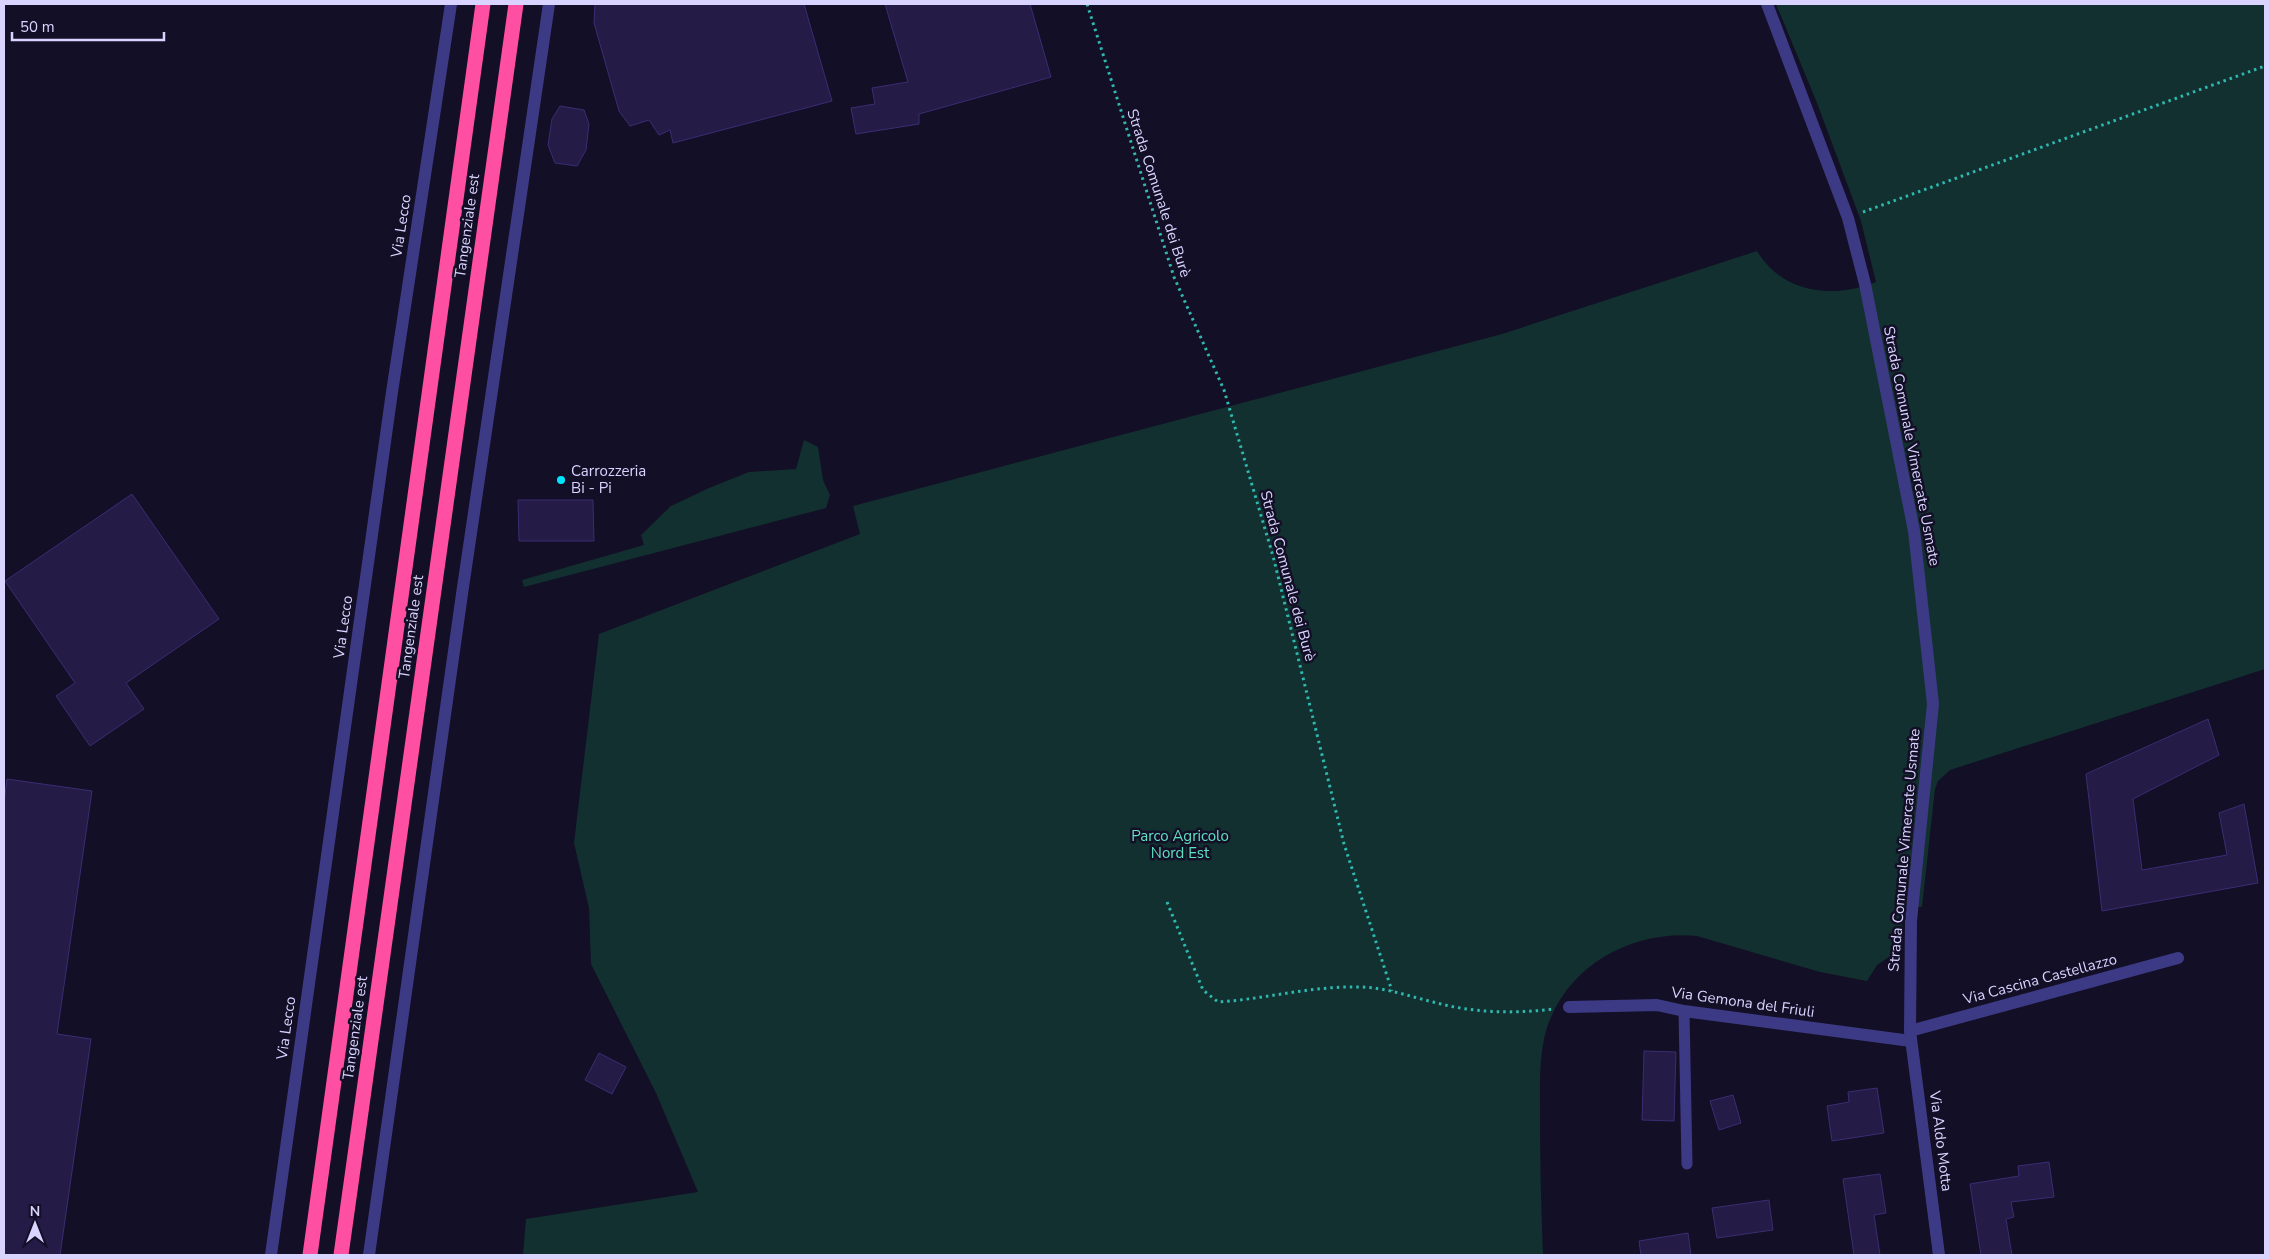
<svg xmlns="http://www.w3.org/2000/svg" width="2269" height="1259" font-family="'Nunito Sans',sans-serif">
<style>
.green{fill:#12302f}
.building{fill:#241b47;stroke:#3b2d73}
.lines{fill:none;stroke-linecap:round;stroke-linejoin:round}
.path{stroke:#2fb8b0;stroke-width:3;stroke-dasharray:2.5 4;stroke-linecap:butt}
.service{stroke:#3d3a85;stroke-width:11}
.minor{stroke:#3d3a85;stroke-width:12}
.tertiary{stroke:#3d3a85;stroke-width:12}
.motorway{stroke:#ff4fa3;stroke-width:15}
.poi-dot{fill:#00e5ff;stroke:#130f26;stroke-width:2}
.labels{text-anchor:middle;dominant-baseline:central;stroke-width:5;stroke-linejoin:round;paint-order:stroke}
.street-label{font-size:15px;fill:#d9d4ff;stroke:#130f26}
.poi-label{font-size:15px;fill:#d9d4ff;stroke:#130f26;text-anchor:start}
.park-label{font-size:15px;fill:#5fe0c0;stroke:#130f26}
</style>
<rect width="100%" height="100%" fill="#130f26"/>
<!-- green -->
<g class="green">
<path d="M1776,4H2265V669L1950,770L1938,781L1935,789L1922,907H1903L1901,949L1877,965L1867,981L1820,972L1697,936C1632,930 1566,965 1546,1031C1539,1057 1540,1084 1540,1111C1540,1159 1541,1207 1543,1255H523L526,1219L698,1192L656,1093L591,964L589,908L574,843L599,634L860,534L853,506L1502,334L1757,251C1783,294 1833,299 1876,282L1861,221L1817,103Z"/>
<polygon points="804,440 818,447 823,480 830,495 826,508 524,587 522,580 644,545 641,535 671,506 709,488 749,472 796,469"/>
</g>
<!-- building -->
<g class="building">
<polygon points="595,4 804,4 832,101 673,143 670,130 659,135 649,120 630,126 619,111 594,23"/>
<polygon points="885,4 1030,4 1051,77 919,114 919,124 856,134 851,108 875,104 872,88 908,82"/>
<polygon points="560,106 584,110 589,124 586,150 577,166 555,163 548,145 552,119"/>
<polygon points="132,494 219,619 126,683 144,709 90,746 56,696 75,683 5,581"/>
<polygon points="518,500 593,500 594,541 519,541"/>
<polygon points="2208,719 2219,755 2133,799 2142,870 2227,855 2219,813 2244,804 2258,883 2102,911 2086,774"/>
<polygon points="7,779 92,791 57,1034 91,1039 60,1255 4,1255 4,803"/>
<polygon points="1644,1051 1676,1052 1674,1121 1642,1120"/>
<polygon points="599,1053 626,1067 612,1094 585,1080"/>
<polygon points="1877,1088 1884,1133 1832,1141 1827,1106 1849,1102 1848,1092"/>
<polygon points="1733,1095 1741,1123 1719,1130 1710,1101"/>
<polygon points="2049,1162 2054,1197 2011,1202 2014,1217 2006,1219 2012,1255 1981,1255 1970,1184 2019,1176 2018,1166"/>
<polygon points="1880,1174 1886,1213 1874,1215 1880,1255 1854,1255 1843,1179"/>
<polygon points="1769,1200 1773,1230 1717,1238 1712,1208"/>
<polygon points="1688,1233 1691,1255 1641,1255 1639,1241"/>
</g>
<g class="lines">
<!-- path -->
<g class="path">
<polyline points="1087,4 1174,277 1224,390 1273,556 1344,844 1392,991"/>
<polyline points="1863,212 2265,66"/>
<path d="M1167,902L1203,990L1218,1002C1265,999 1311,986 1358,987C1384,987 1408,996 1433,1002C1473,1013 1513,1014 1554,1009"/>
</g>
<!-- service -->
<polyline class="service" points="1684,1011 1687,1164"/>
<!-- minor -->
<g class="minor">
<polyline points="1569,1007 1657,1005 1684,1011 1911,1041"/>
<polyline points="1910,1031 2178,958"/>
<polyline points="271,1255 392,392 451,4"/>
<polyline points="369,1255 462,594 549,4"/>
</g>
<!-- tertiary -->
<polyline class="tertiary" points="1767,4 1848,218 1865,284 1914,531 1933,704 1911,921 1910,1031 1939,1255"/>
<!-- motorway -->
<g class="motorway">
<polyline points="310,1255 483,4"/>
<polyline points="341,1255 516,4"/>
</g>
</g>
<!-- markers -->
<circle class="poi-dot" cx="561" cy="480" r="5"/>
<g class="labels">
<!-- street labels -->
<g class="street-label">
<text transform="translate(1159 193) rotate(72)">Strada Comunale dei Burè</text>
<text transform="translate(401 226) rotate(-81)">Via Lecco</text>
<text transform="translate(467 226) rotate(-82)">Tangenziale est</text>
<text transform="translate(1912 446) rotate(79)">Strada Comunale Vimercate Usmate</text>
<text transform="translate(1288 576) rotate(75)">Strada Comunale dei Burè</text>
<text transform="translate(343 627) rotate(-82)">Via Lecco</text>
<text transform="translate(411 627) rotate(-82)">Tangenziale est</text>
<text transform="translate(1904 850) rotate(-85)">Strada Comunale Vimercate Usmate</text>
<text transform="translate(2040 979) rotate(-15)">Via Cascina Castellazzo</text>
<text transform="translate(1743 1002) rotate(8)">Via Gemona del Friuli</text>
<text transform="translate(286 1028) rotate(-82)">Via Lecco</text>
<text transform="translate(355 1028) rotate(-82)">Tangenziale est</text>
<text transform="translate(1941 1141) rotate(83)">Via Aldo Motta</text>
</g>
<!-- poi labels -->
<g class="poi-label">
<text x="571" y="471">Carrozzeria<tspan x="571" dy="17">Bi - Pi</tspan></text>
</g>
<!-- park labels -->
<g class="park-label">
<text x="1180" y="836">Parco Agricolo<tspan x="1180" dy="17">Nord Est</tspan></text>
</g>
</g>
<!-- border -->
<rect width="2269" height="1259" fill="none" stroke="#d9d4ff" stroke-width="10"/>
<!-- north arrow -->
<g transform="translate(35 1224)" stroke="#130f26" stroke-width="4" paint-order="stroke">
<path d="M0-4L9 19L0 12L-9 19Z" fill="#d9d4ff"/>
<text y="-8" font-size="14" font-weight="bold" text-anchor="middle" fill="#d9d4ff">N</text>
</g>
<!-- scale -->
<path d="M12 32v8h152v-8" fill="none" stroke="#d9d4ff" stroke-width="2.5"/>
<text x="20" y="32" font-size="15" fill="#d9d4ff" stroke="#130f26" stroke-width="4" paint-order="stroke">50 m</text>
</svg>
